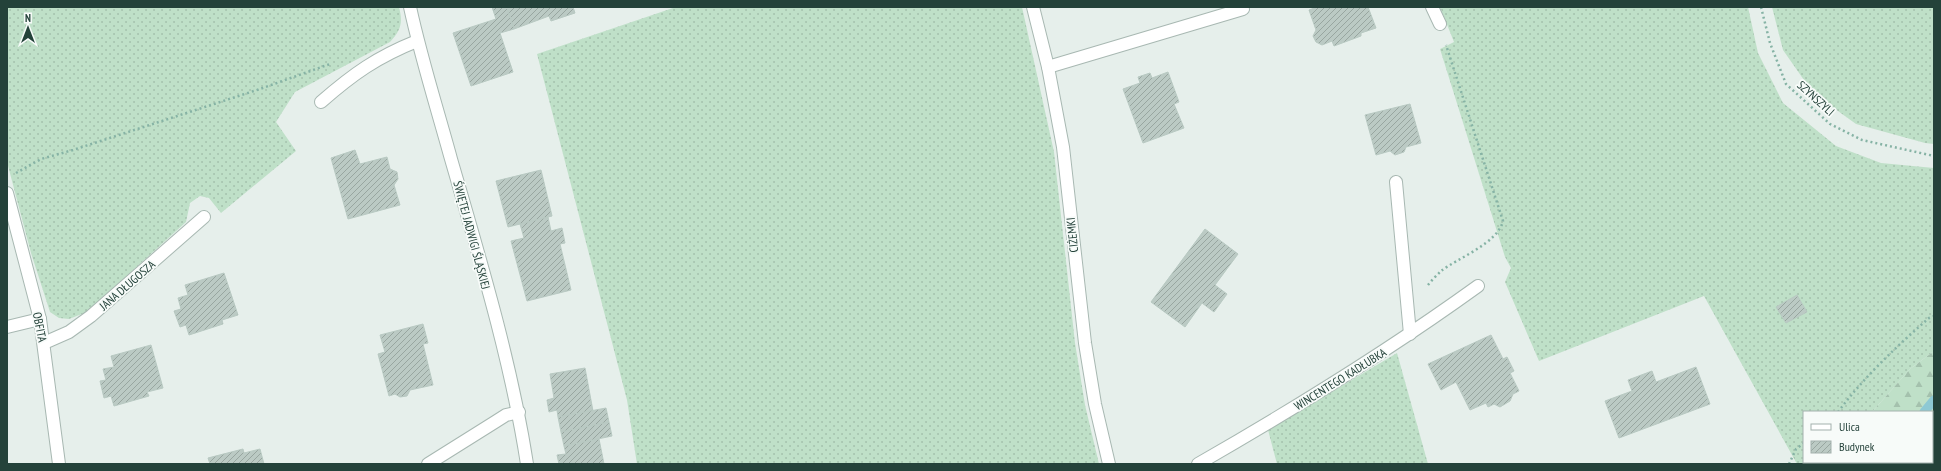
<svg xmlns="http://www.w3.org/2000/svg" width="1941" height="471" font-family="'PT Sans Narrow',sans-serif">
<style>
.grass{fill:url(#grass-dots)}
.forest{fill:url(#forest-firs)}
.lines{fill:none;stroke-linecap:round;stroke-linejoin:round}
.stream{stroke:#8ec9d4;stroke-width:9}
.building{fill:url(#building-hatch);stroke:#b8c9c2}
.minor-casing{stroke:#a8b8b2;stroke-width:14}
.path{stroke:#86b3a5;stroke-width:2.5;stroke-dasharray:2 3;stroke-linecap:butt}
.minor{stroke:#fff;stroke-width:12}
.labels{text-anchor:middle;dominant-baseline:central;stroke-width:3.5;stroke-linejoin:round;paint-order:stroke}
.street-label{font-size:12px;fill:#24423a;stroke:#f7fbf9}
</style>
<defs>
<pattern id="grass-dots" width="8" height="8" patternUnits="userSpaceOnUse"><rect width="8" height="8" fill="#bfe0c8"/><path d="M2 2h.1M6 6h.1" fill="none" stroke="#a4c1ad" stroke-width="1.8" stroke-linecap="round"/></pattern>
<pattern id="forest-firs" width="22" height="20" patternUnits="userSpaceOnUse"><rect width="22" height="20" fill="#bfe0c8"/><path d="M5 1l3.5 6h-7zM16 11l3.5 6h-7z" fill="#a4c1ad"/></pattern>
<pattern id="building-hatch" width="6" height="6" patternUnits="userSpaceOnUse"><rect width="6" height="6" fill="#bbcac4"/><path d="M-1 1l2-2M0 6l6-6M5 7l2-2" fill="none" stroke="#98a6a0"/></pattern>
</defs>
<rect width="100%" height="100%" fill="#e6efeb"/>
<!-- grass -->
<g class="grass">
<path d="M7,7H399C403,23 401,30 390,42L295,92L276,122L296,151L221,213L209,198L200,196L190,203L186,222L87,312L69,319L59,318L50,312L31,253L7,162Z"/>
<polygon points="676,7 1022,7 1054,152 1075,343 1085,405 1099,464 637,464 627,400 537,54"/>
<polygon points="1440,7 1748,7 1758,53 1783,103 1836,146 1881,163 1934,168 1934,351 1910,369 1872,412 1804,412 1804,462 1829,462 1828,464 1797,464 1704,296 1539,361 1505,282 1511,268 1505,257 1440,49 1454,42"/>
<polygon points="1772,7 1934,7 1934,144 1925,143 1856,124 1813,93 1783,50"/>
<polygon points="1397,353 1428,464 1277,464 1268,430"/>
</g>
<!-- forest -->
<polygon class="forest" points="1934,351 1934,464 1828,464 1829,462 1932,462 1932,412 1872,412 1910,369"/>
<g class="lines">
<!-- stream -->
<g class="stream">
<polyline points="1924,412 1934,400"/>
<polyline points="1883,464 1884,462"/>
</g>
</g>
<!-- building -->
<g class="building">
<polygon points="492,7 507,7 514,29 500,33 513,72 471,86 453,33 496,19"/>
<polygon points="507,7 573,7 575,13 551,21 549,16 514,29"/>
<polygon points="1317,7 1368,7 1376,28 1361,33 1361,36 1334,46 1332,41 1322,45 1316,42 1313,36 1316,30 1309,10"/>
<polygon points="1168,72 1179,102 1174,104 1184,128 1143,143 1123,89 1140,83 1138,77 1150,73 1152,78"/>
<polygon points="1410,104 1421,143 1406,147 1404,152 1395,155 1390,151 1376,155 1365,115"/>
<polygon points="355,150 360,164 387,157 390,169 397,172 398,179 394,185 400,205 348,219 331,158"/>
<polygon points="541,170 552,216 508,227 496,181"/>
<polygon points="548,217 551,231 562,228 565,243 560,244 571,290 527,301 511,241 524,238 520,224"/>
<polygon points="1205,229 1238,254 1215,285 1227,294 1214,312 1202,303 1185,327 1151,302"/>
<polygon points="224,273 238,315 222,320 223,324 189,335 186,325 180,327 174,311 181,309 178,298 188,295 185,285"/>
<polygon points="1797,295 1807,312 1786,323 1776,307"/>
<polygon points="423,324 428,343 423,344 433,385 410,390 407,396 400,397 395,394 389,396 378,354 385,352 380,335"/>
<polygon points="1491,335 1503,359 1507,357 1514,371 1510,373 1519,391 1513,394 1510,401 1500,407 1494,404 1488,407 1486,403 1470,410 1456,382 1441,390 1428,364"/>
<polygon points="151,345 163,388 147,392 149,396 114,406 111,396 104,398 100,381 106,380 103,369 114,367 111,356"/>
<polygon points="1696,367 1710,404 1619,438 1605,401 1632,391 1628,380 1652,371 1656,382"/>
<polygon points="585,368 593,411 558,417 557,410 549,412 547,400 554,398 550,374"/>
<polygon points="606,408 609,422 561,432 558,417"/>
<polygon points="609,422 612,436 564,446 561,432"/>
<polygon points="599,439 604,464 559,464 557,455 566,454 564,446"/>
<polygon points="243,449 244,453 260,449 264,464 210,464 208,458"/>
</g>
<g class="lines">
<defs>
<g id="minor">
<path d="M410,7C421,58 437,108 451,159C480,259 511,361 527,464"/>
<polyline points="1033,7 1048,67 1063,147 1085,343 1095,404 1109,464"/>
<polyline points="1432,7 1440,24"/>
<polyline points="1048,67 1243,9"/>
<path d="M321,102C353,74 377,57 417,41"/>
<polyline points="1396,182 1410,334"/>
<polyline points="7,193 40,319 59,464"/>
<polyline points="7,327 40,319"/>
<polyline points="44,343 69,332 91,316 204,217"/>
<polyline points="428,464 495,422 506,415 519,412"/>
<path d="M1198,464C1294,409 1388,351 1478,286"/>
</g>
</defs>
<!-- minor casing -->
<use href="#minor" class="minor-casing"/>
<!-- path -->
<g class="path">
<polyline points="1761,7 1770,43 1786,84 1830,124 1862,140 1934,156"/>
<polyline points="16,173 41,159 73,150 260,89 330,64"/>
<path d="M1428,285C1432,280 1437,275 1441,271C1458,258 1498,243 1503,221L1446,45"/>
<path d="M1838,412C1864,377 1896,347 1929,318L1934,316"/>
<polyline points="1789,464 1796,449 1804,443"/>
</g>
<!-- minor -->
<use href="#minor" class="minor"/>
</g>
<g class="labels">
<!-- street labels -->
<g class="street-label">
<text transform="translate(1816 98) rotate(42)">SZYNSZYLI</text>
<text transform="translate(472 235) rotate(75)">ŚWIĘTEJ JADWIGI ŚLĄSKIEJ</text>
<text transform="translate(1072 235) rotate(-96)">CIŻEMKI</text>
<text transform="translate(127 285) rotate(-41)">JANA DŁUGOSZA</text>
<text transform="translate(40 327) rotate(79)">OBFITA</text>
<text transform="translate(1340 379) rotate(-32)">WINCENTEGO KADŁUBKA</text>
</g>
</g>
<!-- border -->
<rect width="1941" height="471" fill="none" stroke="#24423a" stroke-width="16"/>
<!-- legend -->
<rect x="1803" y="411" width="130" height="52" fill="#f7fbf9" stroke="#a3b1ad"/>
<rect x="1811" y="424" width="20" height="6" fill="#ffffff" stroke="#a3b1ad"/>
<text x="1839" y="431" font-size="12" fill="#24423a">Ulica</text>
<rect x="1811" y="441" width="20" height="12" fill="url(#building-hatch)" stroke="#a3b1ad"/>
<text x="1839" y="451" font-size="12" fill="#24423a">Budynek</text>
<!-- north arrow -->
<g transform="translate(28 28)" stroke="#f7fbf9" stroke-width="3" paint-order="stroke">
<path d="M0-3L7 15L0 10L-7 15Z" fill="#24423a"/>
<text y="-6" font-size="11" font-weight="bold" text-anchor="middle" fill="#24423a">N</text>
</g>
</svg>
